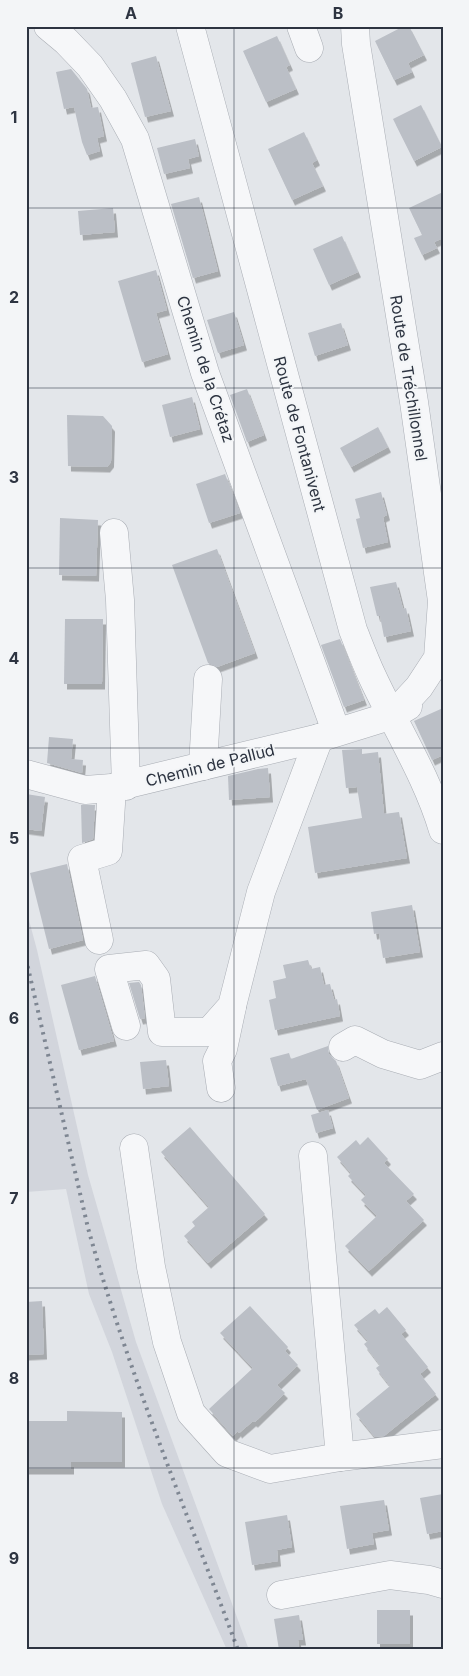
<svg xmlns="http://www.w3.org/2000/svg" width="469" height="1676" font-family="Inter,sans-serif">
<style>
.built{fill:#d2d5dc}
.building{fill:#bbbfc6;filter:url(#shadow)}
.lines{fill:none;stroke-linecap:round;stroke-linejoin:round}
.minor-casing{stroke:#a9adb4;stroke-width:29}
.minor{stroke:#f6f7f9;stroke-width:28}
.rail{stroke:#7e8692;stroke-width:4;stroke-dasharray:2.5 5;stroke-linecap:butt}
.grid{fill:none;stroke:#2d3441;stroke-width:1;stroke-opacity:0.55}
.labels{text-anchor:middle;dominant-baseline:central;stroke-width:4;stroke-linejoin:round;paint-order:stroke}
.street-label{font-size:16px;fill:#2d3441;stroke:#f3f5f7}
.neatline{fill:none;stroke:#2d3441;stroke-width:2}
.grid-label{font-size:16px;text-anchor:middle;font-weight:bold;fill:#2d3441}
</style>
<defs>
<filter id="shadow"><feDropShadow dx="3" dy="5.5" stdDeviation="0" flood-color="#0004"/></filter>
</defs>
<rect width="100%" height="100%" fill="#e3e6ea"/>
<!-- built -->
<polygon class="built" points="26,909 37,950 88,1175 136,1342 249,1650 227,1650 162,1504 112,1352 89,1294 66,1189 26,1192"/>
<!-- building -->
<g class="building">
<polygon points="404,26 409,26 424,55 408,63 412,72 394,80 375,41"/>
<polygon points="277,36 290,65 286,67 296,89 266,102 243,51"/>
<polygon points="156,56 171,111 145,117 131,63"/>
<polygon points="71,69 87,89 91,108 98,107 104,136 97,138 100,151 87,155 82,142 74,107 64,109 56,72"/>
<polygon points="421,105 442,147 414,161 393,119"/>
<polygon points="304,132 317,160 312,163 323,186 292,200 268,149"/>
<polygon points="195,139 199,156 188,159 190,168 164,174 157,148"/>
<polygon points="443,192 443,238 434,242 437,248 422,255 414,238 422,235 409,208"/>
<polygon points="199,197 218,271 193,278 171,204"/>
<polygon points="113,208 115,232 80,235 78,211"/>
<polygon points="342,236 358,272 329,285 313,249"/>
<polygon points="156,270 167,310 156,313 168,354 142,362 118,281"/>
<polygon points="234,312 244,345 218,353 207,320"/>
<polygon points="341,323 348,345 315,356 308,333"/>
<polygon points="247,389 264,435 247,442 230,395"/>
<polygon points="192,397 200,429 170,437 162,405"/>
<polygon points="67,415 103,416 112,426 111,462 107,467 68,466"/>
<polygon points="378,427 388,447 351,467 340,448"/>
<polygon points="225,474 240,513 209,523 196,484"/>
<polygon points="381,492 387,515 383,517 388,542 363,548 356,519 360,518 355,499"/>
<polygon points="60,518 98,520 96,576 59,575"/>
<polygon points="217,549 255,653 217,667 208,663 172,565"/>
<polygon points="396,582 403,609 406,608 411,631 384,637 380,616 377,616 370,587"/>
<polygon points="65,619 103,619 102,684 64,684"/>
<polygon points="340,639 364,700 344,707 321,645"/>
<polygon points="443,708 443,755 432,760 414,721"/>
<polygon points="49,737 73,739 71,759 83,760 82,773 47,763"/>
<polygon points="362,749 362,754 378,752 384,814 399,812 407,858 315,873 308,827 362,818 357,787 346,788 342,750"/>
<polygon points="268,768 270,797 229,800 228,776 258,769"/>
<polygon points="26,794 45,797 41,831 26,829"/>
<polygon points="81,805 95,805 93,839 82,843"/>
<polygon points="67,864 83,940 49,949 30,873"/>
<polygon points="412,905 420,952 383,958 379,933 374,934 371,912"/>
<polygon points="308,960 311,969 320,967 324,985 330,984 334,1000 337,999 340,1016 275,1030 269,1000 276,998 273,981 286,978 283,965"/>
<polygon points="95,976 114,1041 79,1050 61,985"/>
<polygon points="139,982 141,985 145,1018 140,1019 129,983"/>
<polygon points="328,1046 329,1054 336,1061 349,1098 317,1110 306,1079 278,1086 270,1058 289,1053 291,1059"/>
<polygon points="166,1060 169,1086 143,1089 140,1062"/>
<polygon points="328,1110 333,1128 316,1133 311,1115"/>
<polygon points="190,1127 265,1214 208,1263 184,1236 195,1226 192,1222 209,1207 161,1152"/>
<polygon points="368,1137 388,1159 384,1163 414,1194 406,1201 424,1220 369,1271 345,1246 377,1216 361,1200 366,1195 348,1176 351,1173 337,1157 356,1140 360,1145"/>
<polygon points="42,1301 44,1354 26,1355 26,1302"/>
<polygon points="250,1306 288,1347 285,1351 298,1365 277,1385 285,1393 255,1422 253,1421 239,1433 238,1431 233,1436 209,1409 253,1368 220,1333"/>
<polygon points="387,1307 406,1330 401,1334 428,1367 420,1374 436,1394 384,1436 375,1437 356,1414 390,1386 376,1368 380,1365 364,1344 368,1341 354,1325 375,1309 379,1314"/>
<polygon points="67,1411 122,1412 122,1462 71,1462 71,1469 26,1469 27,1421 67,1421"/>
<polygon points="443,1494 443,1531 427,1534 420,1498"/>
<polygon points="384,1500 389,1530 372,1533 374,1544 347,1549 340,1506"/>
<polygon points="287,1515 292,1547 277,1550 278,1561 252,1565 245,1522"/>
<rect x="377" y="1610" width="33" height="34"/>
<polygon points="299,1615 303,1640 298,1640 299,1650 279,1650 274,1619"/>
</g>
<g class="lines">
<defs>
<g id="minor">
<polyline points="48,26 66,41 90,66 113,99 135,139 205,373 336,731"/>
<path d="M190,26L353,630C359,645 365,661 372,676C396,728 427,776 443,830"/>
<polyline points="301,26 309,48"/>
<polyline points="355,26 356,44 414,402 442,601 438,658 419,687 393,715"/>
<polyline points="114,533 120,600 126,786"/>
<polyline points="203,766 208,679"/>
<polyline points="26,774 85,790 112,788 319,738 393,715 408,706"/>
<polyline points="99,940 82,859 108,851 112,788"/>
<polyline points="126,1026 109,969 146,965 156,979 162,1032 209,1032 232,1006 261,892 319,738"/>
<polyline points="343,1047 355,1040 383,1054 420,1065 443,1056"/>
<polyline points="221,1088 217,1061 223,1049 232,1007"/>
<polyline points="134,1148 151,1267 167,1342 191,1413 227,1453 270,1469 340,1457 443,1444"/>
<polyline points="313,1156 340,1457"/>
<polyline points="281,1595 390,1575 429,1580 443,1584"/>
</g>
</defs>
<!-- minor casing -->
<use href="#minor" class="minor-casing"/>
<!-- minor -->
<use href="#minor" class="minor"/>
<!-- rail -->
<path class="rail" d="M26,959L88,1228C128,1372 186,1510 238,1650"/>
</g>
<!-- grid -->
<path class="grid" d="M234,26V1650M26,208H443M26,388H443M26,568H443M26,748H443M26,928H443M26,1108H443M26,1288H443M26,1468H443"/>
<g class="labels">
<!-- street labels -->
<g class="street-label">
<text transform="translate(206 369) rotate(72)">Chemin de la Crétaz</text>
<text transform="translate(409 378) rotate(81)">Route de Tréchillonnel</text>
<text transform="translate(300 434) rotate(75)">Route de Fontanivent</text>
<text transform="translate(210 765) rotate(-14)">Chemin de Pallud</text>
</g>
</g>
<!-- border -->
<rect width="469" height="1676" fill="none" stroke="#f3f5f7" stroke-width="55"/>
<rect x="28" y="28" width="414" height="1620" class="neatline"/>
<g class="grid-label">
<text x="131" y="19">A</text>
<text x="338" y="19">B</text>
<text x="14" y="123">1</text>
<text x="14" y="303">2</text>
<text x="14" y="483">3</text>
<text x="14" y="664">4</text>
<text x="14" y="844">5</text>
<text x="14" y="1024">6</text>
<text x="14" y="1204">7</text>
<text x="14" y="1384">8</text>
<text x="14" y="1564">9</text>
</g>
</svg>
